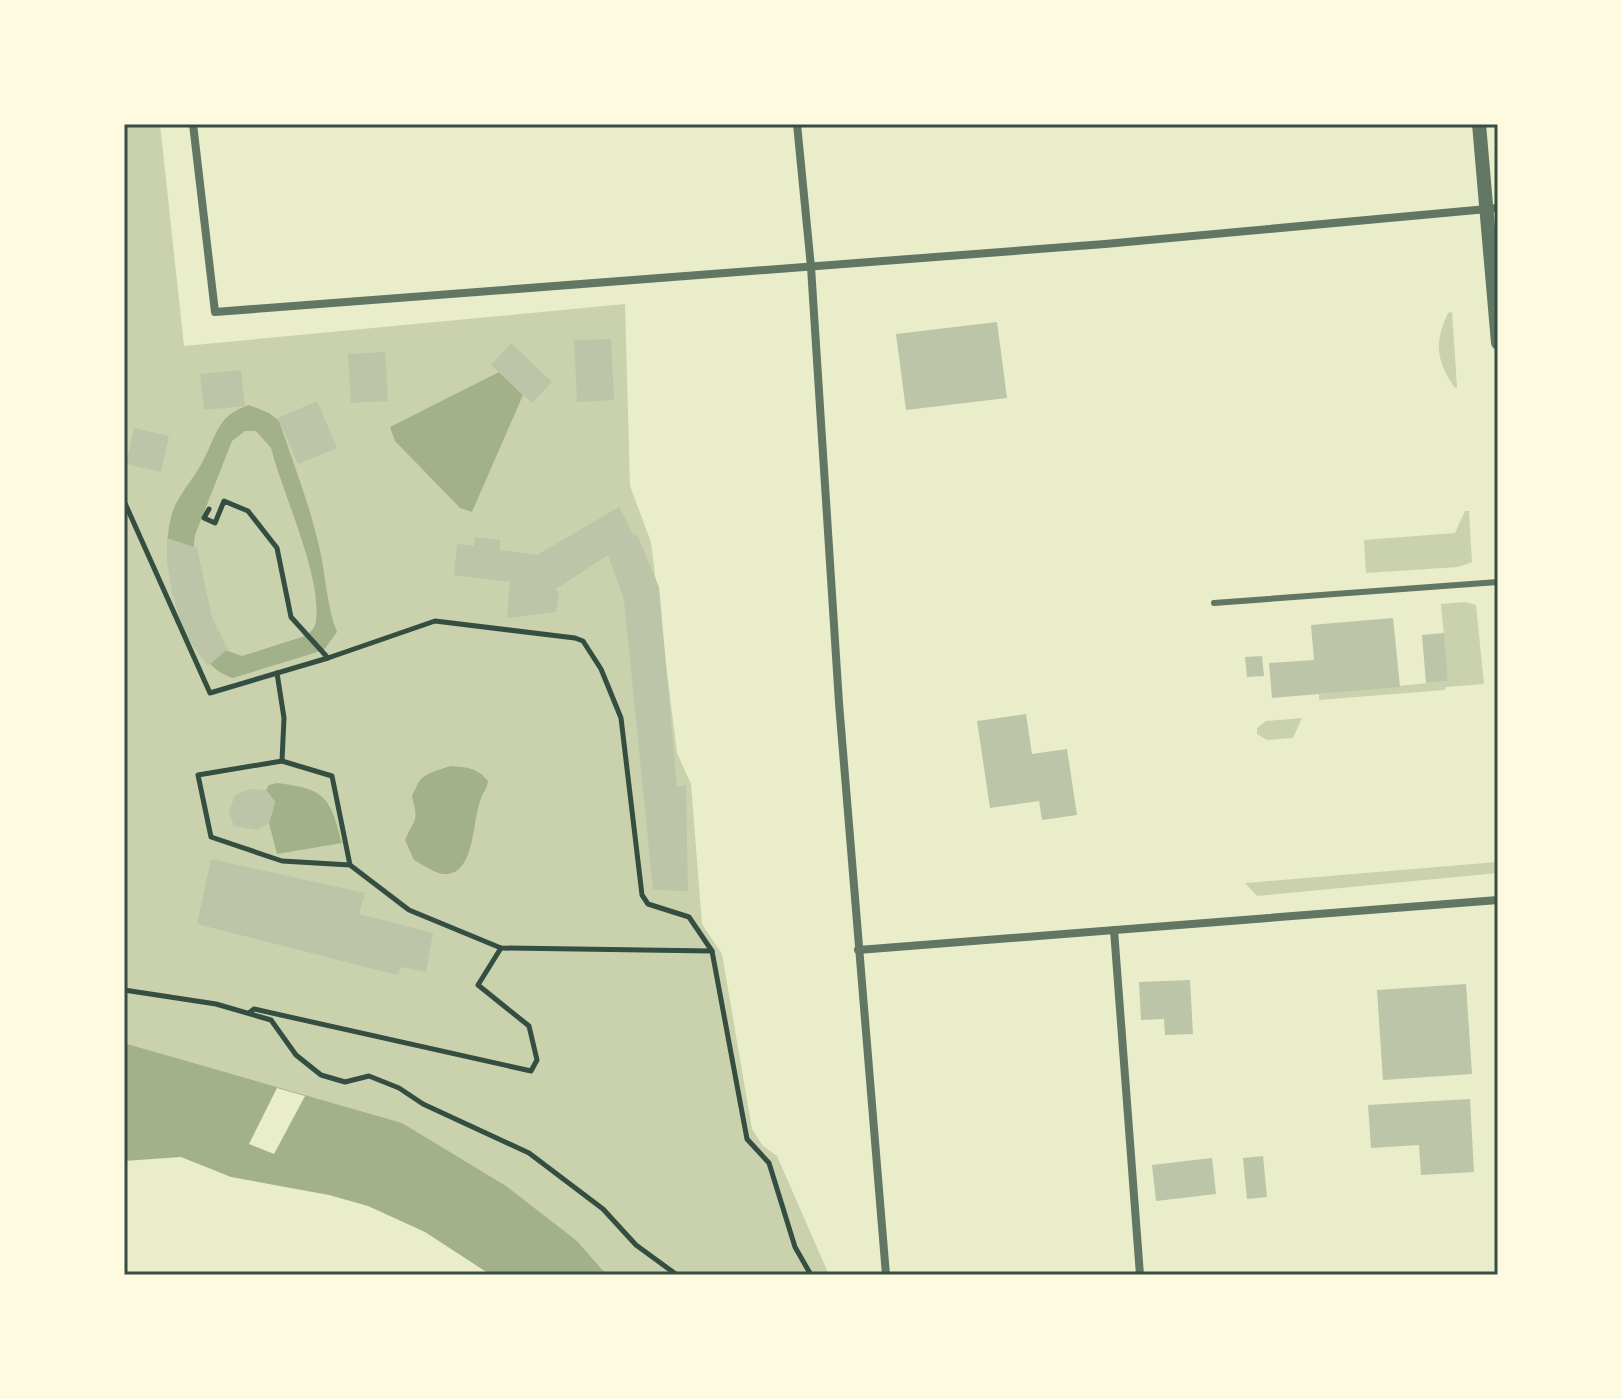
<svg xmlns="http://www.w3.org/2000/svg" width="1622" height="1399" font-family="'DejaVu Sans',sans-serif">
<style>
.green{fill:#cad2ad}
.water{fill:#a3b18a;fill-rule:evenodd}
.pier{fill:#e9edc9}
.building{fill:#bcc5a7}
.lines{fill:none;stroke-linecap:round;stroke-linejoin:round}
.path{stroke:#344e41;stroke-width:5}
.service{stroke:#617663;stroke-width:6}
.minor{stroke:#617663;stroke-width:8}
.tertiary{stroke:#617663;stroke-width:14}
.neatline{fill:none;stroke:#344e41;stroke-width:3}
</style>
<rect width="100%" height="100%" fill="#e9edc9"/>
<!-- green -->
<g class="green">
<polygon points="124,124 160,124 184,346 625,304 630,486 651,542 677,753 691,784 702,924 722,954 752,1129 763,1146 777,1156 829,1275 607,1275 577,1241 305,1096 124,1043"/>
<path d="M1452,312L1457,387L1455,388C1436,361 1434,343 1448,313Z"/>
<polygon points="1465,511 1469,511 1472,562 1458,567 1366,573 1364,540 1455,533"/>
<polygon points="1466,602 1476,605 1484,684 1446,687 1444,690 1319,700 1319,694 1448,681 1441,604"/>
<polygon points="1302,718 1293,738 1267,740 1257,734 1257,728 1266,721"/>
<polygon points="1497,862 1498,873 1257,896 1245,883"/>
</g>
<!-- water -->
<g class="water">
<polygon points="499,372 523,395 472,512 460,508 395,441 390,427"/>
<path d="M249,405L269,413L279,421C293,462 309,503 319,546C326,575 326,604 337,632L324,650L233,678C208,670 201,652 191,629C173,593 161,558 171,517C177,494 194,480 204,459C218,432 218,415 249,405ZM245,431H256L271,448C283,495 322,576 316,621C315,628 311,632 305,636L242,656L225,650C210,618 189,569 195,535L232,441Z"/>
<path d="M450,766C466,767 478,768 488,781C487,789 483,792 481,799C472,818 476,877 443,874C434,873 422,864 414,860L405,840C408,832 411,828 414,822C418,813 413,804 412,795C415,791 416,787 418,783C425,772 440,770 450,766Z"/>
<path d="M277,783C326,789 330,797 342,843L277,854L269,823L275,802L266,790L269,785Z"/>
<polygon points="124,1043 402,1123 506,1186 577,1241 607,1275 491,1275 425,1232 368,1206 329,1195 231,1177 181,1157 124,1161"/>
</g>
<!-- pier -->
<polygon class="pier" points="277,1088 305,1096 274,1154 249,1144"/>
<!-- building -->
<g class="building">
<polygon points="997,322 1007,398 906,410 896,334"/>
<polygon points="611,339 614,400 577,402 574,340"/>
<polygon points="511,343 552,382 532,403 491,365"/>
<polygon points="385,352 388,401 351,403 348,354"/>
<polygon points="241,370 245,406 204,410 200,374"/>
<polygon points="317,401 337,448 298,464 278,418"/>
<polygon points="134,428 169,436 161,472 126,464"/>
<polygon points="619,507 634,536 637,534 659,587 677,787 686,785 688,891 653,890 624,600 608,555 556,589 559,593 556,612 507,618 510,582 454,575 457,544 474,546 475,537 500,540 500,550 537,555"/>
<polygon points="167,538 197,548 212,617 228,649 209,665 207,665 184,633 172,593 167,562"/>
<polygon points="1393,618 1400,687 1272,698 1269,663 1314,660 1311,625"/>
<polygon points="1444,633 1448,681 1426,683 1422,635"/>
<polygon points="1262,656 1264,676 1247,677 1245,657"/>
<polygon points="1026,714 1032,754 1067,749 1077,815 1042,820 1039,801 990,808 977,721"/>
<polygon points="251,789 266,790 275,802 269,823 257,830 234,826 229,812 235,795"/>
<polygon points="211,859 365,893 359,914 433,933 426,972 401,967 397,975 197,924"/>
<polygon points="1190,980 1193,1034 1165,1035 1164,1019 1141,1020 1139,982"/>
<polygon points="1466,984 1472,1074 1383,1080 1377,990"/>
<polygon points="1470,1099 1474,1172 1421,1175 1419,1145 1371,1148 1368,1105"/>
<polygon points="1263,1156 1267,1197 1247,1199 1243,1158"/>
<polygon points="1212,1158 1216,1194 1156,1201 1152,1165"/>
</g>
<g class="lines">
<!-- path -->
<g class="path">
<polyline points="124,501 210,693 328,658 435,621 575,638 583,641 601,669 621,718 642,895 648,904 689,917 712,951"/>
<polyline points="209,509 204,518 215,523 224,501 248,511 277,548 291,617 328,658"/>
<polyline points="277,673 284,718 282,761"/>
<polyline points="350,865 332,776 282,761 198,775 211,837 282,861 350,865 409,910 501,948 712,951 747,1139 769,1163 795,1247 811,1275"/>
<polyline points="124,990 216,1004 271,1020 296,1055 321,1075 345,1082 369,1076 399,1088 423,1104 529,1153 603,1209 636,1245 677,1275"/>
<polyline points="249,1013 254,1009 531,1071 537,1060 529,1026 478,985 501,948"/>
</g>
<!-- service -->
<polyline class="service" points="1214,603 1498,582"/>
<!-- minor -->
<g class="minor">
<polyline points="193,124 215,312 1105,244 1498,208"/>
<polyline points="797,124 811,267 839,703 886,1275"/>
<polyline points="1114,930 1140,1275"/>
<polyline points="858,950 1498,900"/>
</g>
<!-- tertiary -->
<polyline class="tertiary" points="1479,124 1498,343"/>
</g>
<!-- border -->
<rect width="1622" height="1399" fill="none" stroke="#fefae0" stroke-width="252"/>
<rect x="126" y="126" width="1370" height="1147" class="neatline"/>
</svg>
